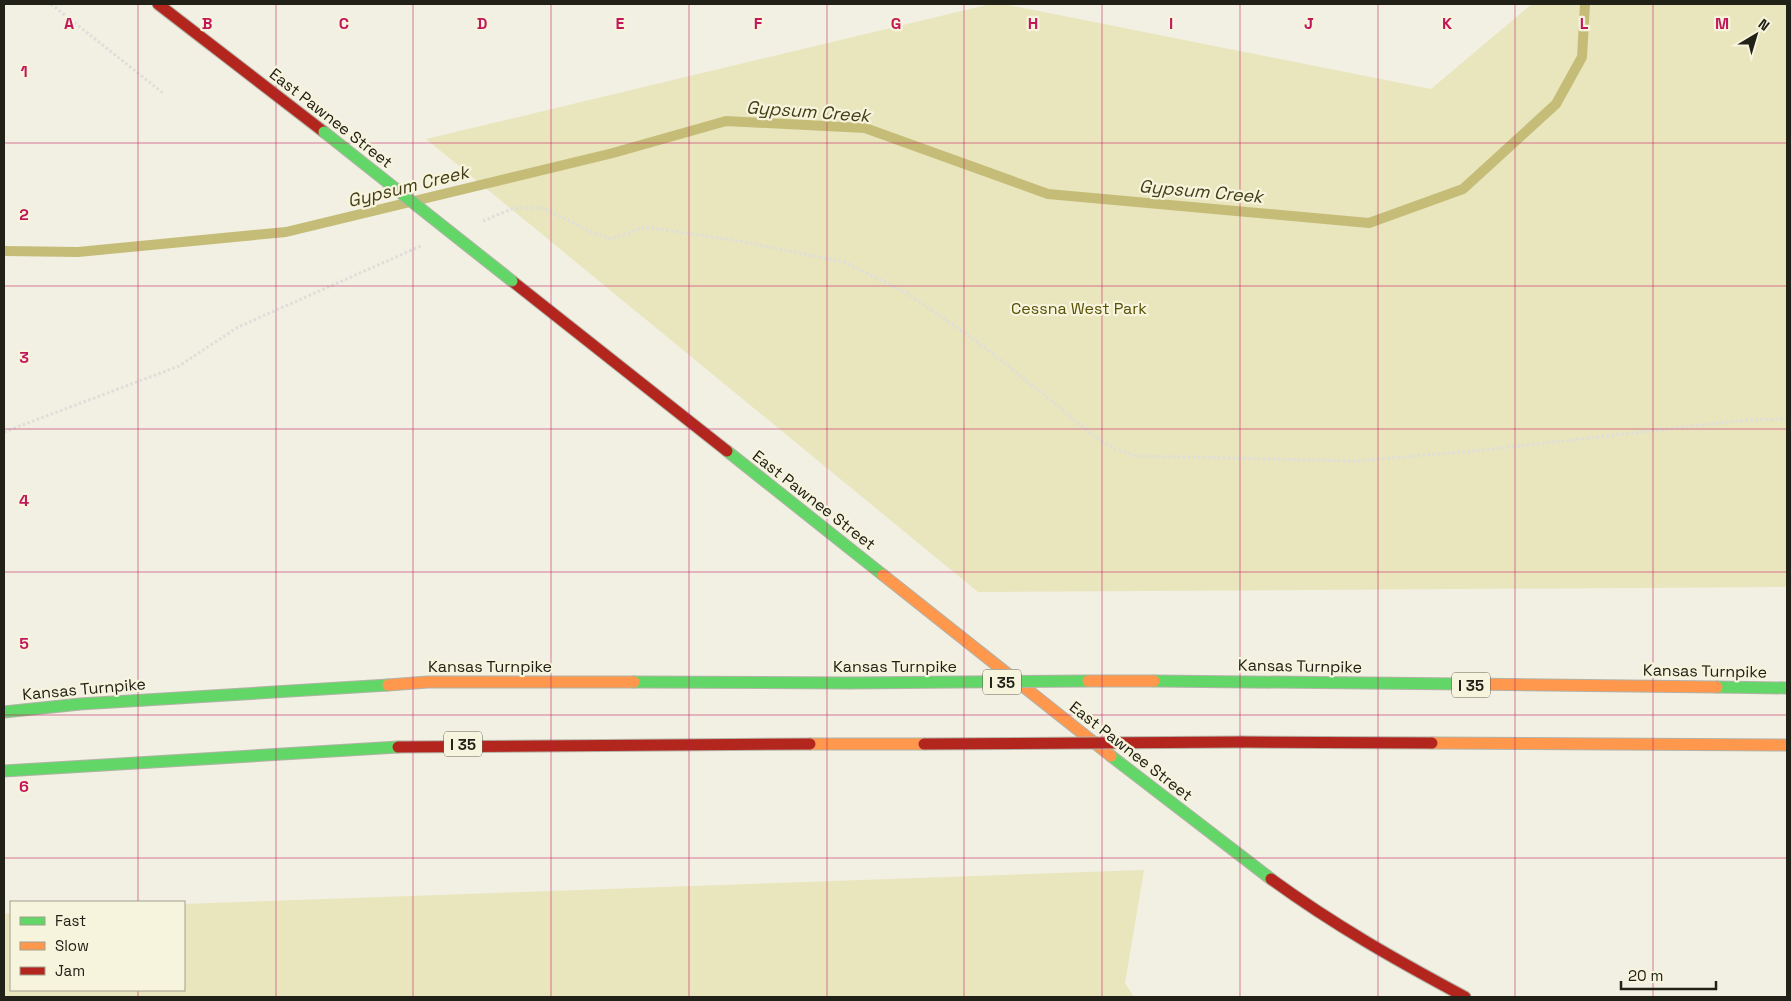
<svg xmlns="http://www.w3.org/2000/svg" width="1791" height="1001" font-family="'Space Grotesk',sans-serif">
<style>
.green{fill:#e9e5bd}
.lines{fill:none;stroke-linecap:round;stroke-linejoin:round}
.stream{stroke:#c5bc78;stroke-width:10}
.fast-casing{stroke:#b3b2a8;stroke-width:13}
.slow-casing{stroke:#b3b2a8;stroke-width:13}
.jam-casing{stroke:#b3b2a8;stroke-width:13}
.path{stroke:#dededa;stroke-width:3;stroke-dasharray:2.5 2.5;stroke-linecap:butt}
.fast{stroke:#63d668;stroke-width:11}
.slow{stroke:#ff974d;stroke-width:11}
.jam{stroke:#b3261e;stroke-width:11}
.fast-bridge-casing{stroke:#b3b2a8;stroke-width:13;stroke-linecap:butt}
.slow-bridge-casing{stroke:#b3b2a8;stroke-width:13;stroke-linecap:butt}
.jam-bridge-casing{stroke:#b3b2a8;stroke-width:13;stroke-linecap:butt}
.fast-bridge{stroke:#63d668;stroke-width:11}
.slow-bridge{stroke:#ff974d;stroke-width:11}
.jam-bridge{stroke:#b3261e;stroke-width:11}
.grid{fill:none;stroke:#c2185b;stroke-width:1;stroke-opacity:0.55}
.labels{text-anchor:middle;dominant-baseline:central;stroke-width:4.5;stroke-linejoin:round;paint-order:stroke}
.shield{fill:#f7f4dd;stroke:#626053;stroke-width:1}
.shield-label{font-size:15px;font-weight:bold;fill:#222118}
.street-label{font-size:16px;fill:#222118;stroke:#f7f4dd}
.park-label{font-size:16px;fill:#585005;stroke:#f7f4dd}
.water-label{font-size:18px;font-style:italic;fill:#433d16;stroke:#f7f4dd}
.grid-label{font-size:16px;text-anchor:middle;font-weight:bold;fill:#c2185b;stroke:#f7f4dd;stroke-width:4.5;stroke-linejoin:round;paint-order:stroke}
</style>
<rect width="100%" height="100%" fill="#f1f0e3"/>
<!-- green -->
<g class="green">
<polygon points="991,4 1003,4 1431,89 1532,4 1787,4 1787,587 978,592 426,139"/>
<polygon points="1144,870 1125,983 1134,997 4,997 4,914 11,913 11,990 184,990 184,904"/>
</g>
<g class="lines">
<!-- stream -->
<polyline class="stream" points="4,251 78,252 286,232 613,153 726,121 865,128 1048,194 1369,223 1463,189 1556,104 1582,57 1585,4"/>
<defs>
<g id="fast">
<polyline points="727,451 883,575"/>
<polyline points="1154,681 1464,684"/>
<polyline points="634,682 849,683"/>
<polyline points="1717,687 1787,688"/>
<polyline points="4,712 80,704 388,685"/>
<polyline points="1111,756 1271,879"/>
<polyline points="4,771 398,747"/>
</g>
<g id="slow">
<polyline points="883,575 1111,756"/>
<polyline points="1464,684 1717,687"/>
<polyline points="388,685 428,682 634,682"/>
<polyline points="1432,743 1787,745"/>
<polyline points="810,744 924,744"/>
</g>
<g id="jam">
<polyline points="158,4 324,132"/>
<polyline points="512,281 727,451"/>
<polyline points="1242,742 1432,743"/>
<polyline points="398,747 810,744"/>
<path d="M1271,879C1334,925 1396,960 1465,997"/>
</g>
</defs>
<!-- fast casing -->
<use href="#fast" class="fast-casing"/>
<!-- slow casing -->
<use href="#slow" class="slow-casing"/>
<!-- jam casing -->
<use href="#jam" class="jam-casing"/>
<!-- path -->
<g class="path">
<polyline points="51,4 163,93"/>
<polyline points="483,221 514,208 543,208 591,232 611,239 645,227 739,241 844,262 907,293 986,348 1097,438 1115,449 1136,456 1357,461 1484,450 1746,420 1787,419"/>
<polyline points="4,432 179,366 238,327 421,246"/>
</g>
<!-- fast -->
<use href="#fast" class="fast"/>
<!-- slow -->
<use href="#slow" class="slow"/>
<!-- jam -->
<use href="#jam" class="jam"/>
<defs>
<g id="fast-bridge">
<polyline points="324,132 512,281"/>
<polyline points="849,683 1088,681"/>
</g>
<polyline id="slow-bridge" points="1088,681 1154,681"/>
<polyline id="jam-bridge" points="924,744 1242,742"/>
</defs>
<!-- fast-bridge casing -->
<use href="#fast-bridge" class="fast-bridge-casing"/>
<!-- slow-bridge casing -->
<use href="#slow-bridge" class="slow-bridge-casing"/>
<!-- jam-bridge casing -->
<use href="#jam-bridge" class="jam-bridge-casing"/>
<!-- fast-bridge -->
<use href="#fast-bridge" class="fast-bridge"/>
<!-- slow-bridge -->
<use href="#slow-bridge" class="slow-bridge"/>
<!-- jam-bridge -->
<use href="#jam-bridge" class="jam-bridge"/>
</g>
<!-- grid -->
<path class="grid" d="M138,4V902M276,4V997M413,4V997M551,4V997M689,4V997M827,4V997M964,4V997M1102,4V997M1240,4V997M1378,4V997M1515,4V997M1653,4V997M4,143H1787M4,286H1787M4,429H1787M4,572H1787M4,715H1787M4,858H1787M138,990V997"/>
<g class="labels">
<!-- shield labels -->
<g class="shield">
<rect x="983" y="669.5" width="38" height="25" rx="4"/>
<rect x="1452" y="672.5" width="38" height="25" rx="4"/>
<rect x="444" y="731.5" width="38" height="25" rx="4"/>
</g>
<g class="shield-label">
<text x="1002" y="682">I 35</text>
<text x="1471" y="685">I 35</text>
<text x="463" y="744">I 35</text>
</g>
<!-- street labels -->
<g class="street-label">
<text transform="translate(331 118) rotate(38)">East Pawnee Street</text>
<text transform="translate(814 500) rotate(38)">East Pawnee Street</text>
<text x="490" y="666">Kansas Turnpike</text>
<text x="895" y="666">Kansas Turnpike</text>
<text transform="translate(1300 666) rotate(1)">Kansas Turnpike</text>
<text transform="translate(1705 671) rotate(1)">Kansas Turnpike</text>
<text transform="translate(84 689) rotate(-5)">Kansas Turnpike</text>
<text transform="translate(1131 751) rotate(38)">East Pawnee Street</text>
</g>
<!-- park labels -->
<g class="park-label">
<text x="1079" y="308">Cessna West Park</text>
</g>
<!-- water labels -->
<g class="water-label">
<text transform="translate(808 111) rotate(4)">Gypsum Creek</text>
<text transform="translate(408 186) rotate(-14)">Gypsum Creek</text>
<text transform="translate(1201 191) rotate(5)">Gypsum Creek</text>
</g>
</g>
<g class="grid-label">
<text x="69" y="29">A</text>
<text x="207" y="29">B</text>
<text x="344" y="29">C</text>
<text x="482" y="29">D</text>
<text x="620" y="29">E</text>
<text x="758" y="29">F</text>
<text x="896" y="29">G</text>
<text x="1033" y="29">H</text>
<text x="1171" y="29">I</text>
<text x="1309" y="29">J</text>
<text x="1447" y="29">K</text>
<text x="1584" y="29">L</text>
<text x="1722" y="29">M</text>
<text x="24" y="77">1</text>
<text x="24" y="220">2</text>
<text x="24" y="363">3</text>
<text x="24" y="506">4</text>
<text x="24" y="649">5</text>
<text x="24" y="792">6</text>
</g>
<!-- border -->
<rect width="1791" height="1001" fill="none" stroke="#222118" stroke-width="10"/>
<!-- legend -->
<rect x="10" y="901" width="175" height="90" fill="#f7f4dd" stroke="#a2a08e"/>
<rect x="20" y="917" width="25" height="8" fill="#63d668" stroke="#a2a08e"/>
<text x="55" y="926" font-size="15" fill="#222118">Fast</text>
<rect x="20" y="942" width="25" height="8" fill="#ff974d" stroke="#a2a08e"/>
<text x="55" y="951" font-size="15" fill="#222118">Slow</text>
<rect x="20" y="967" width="25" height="8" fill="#b3261e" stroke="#a2a08e"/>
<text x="55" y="976" font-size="15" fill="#222118">Jam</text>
<!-- north arrow -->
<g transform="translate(1756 35) rotate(38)" stroke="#f7f4dd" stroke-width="4" paint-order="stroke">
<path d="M0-4L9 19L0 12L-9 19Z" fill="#222118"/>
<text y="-8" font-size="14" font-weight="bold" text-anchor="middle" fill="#222118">N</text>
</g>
<!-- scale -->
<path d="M1621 981v8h95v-8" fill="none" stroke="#222118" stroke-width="2.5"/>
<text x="1628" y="981" font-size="15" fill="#222118" stroke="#f7f4dd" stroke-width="4" paint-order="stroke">20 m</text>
</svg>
